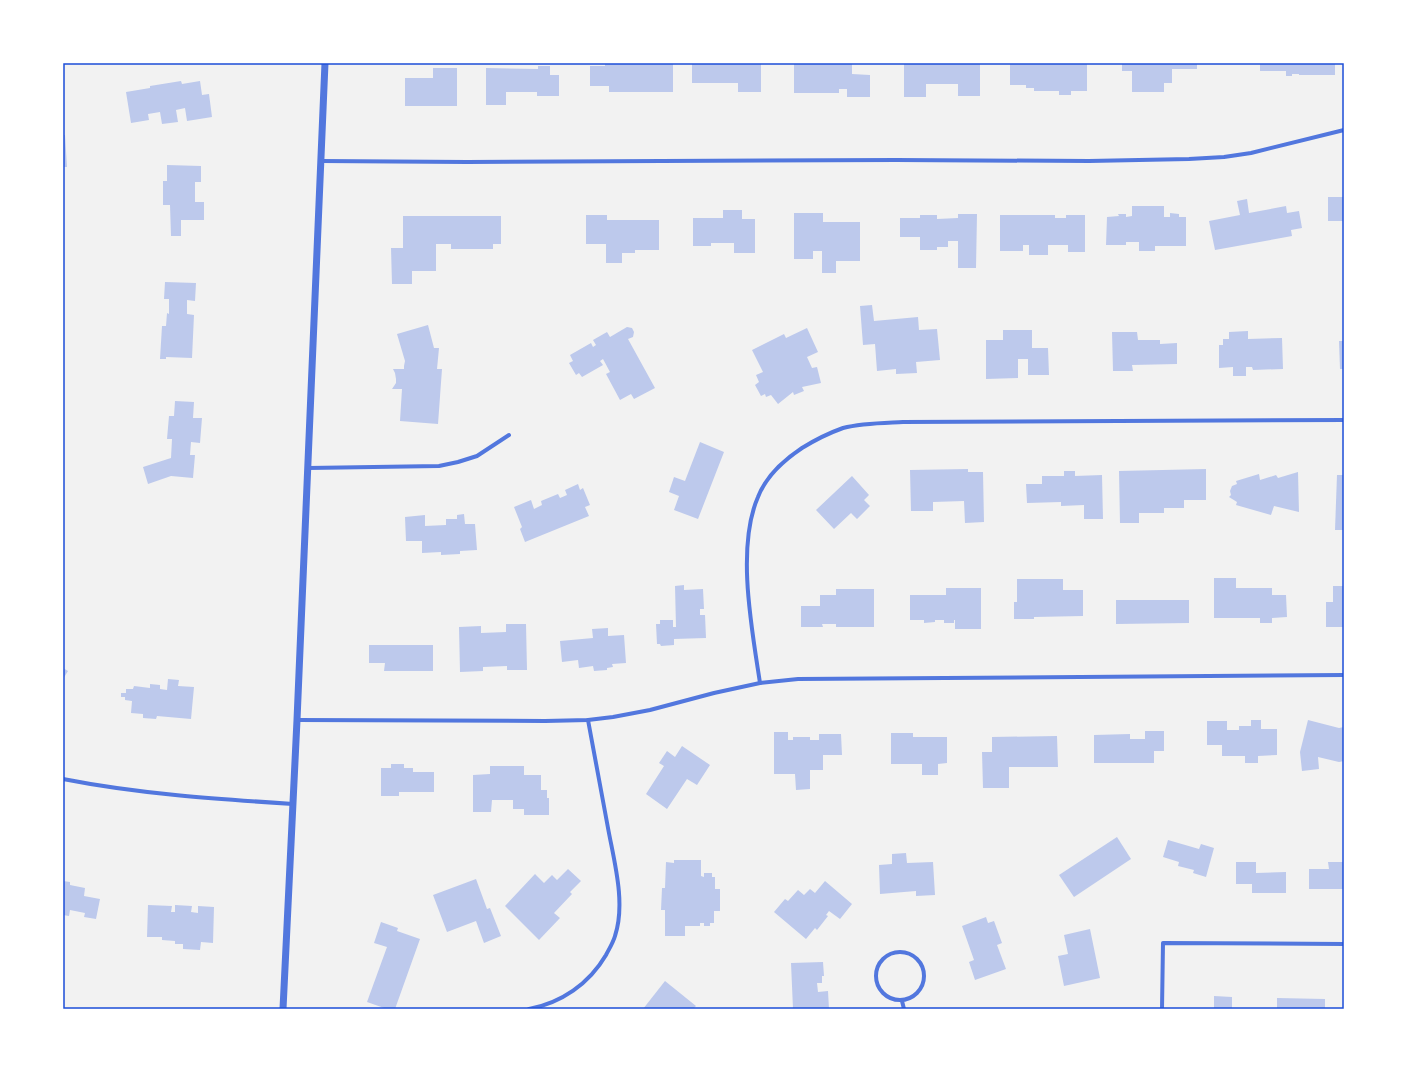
<svg xmlns="http://www.w3.org/2000/svg" width="1407" height="1072" font-family="Mulish,sans-serif">
<style>
.building{fill:#bdc9ec}
.lines{fill:none;stroke-linecap:round;stroke-linejoin:round}
.minor{stroke:#5277de;stroke-width:4}
.tertiary{stroke:#5277de;stroke-width:7}
.neatline{fill:none;stroke:#1d4ed8;stroke-width:1.5}
</style>
<rect width="100%" height="100%" fill="#f2f2f2"/>
<!-- building -->
<g class="building">
<polygon points="605,63 673,63 673,92 609,92 609,86 590,86 590,66 605,66"/>
<polygon points="692,63 761,63 761,92 738,92 738,83 692,83"/>
<polygon points="794,63 852,63 852,74 870,75 870,97 847,97 847,89 839,89 839,93 794,93"/>
<polygon points="904,63 980,63 980,96 958,96 958,84 926,84 926,97 904,97"/>
<polygon points="1010,63 1087,63 1087,91 1071,91 1071,95 1059,95 1059,91 1034,91 1034,88 1026,88 1026,85 1010,85"/>
<polygon points="1122,63 1197,63 1197,69 1172,69 1172,83 1164,83 1164,92 1132,92 1132,71 1122,71"/>
<polygon points="1260,63 1335,63 1335,75 1299,75 1299,74 1292,74 1292,76 1286,76 1286,71 1260,71"/>
<polygon points="538,66 550,66 550,75 559,75 559,96 537,96 537,92 506,92 506,105 486,105 486,68 538,69"/>
<polygon points="433,68 457,68 457,106 405,106 405,78 433,78"/>
<polygon points="181,81 182,84 200,81 202,95 209,94 212,117 187,121 185,108 176,110 178,122 162,124 160,112 148,114 149,120 131,123 126,92 150,88 150,86"/>
<polygon points="63,135 65,135 67,167 63,167"/>
<polygon points="167,165 201,166 201,182 195,182 195,202 204,202 204,220 181,220 181,236 171,236 170,205 163,205 163,181 167,181"/>
<rect x="1328" y="197" width="16" height="24"/>
<polygon points="1247,199 1249,213 1286,206 1287,213 1299,211 1302,228 1291,230 1292,236 1215,250 1209,221 1240,215 1237,201"/>
<polygon points="1132,206 1164,206 1164,217 1170,217 1170,213 1179,214 1179,217 1186,217 1186,246 1155,246 1155,251 1139,251 1139,242 1126,242 1126,245 1106,245 1107,217 1119,216 1118,214 1126,214 1126,217 1132,216"/>
<polygon points="723,210 742,210 742,219 755,219 755,253 734,253 734,243 711,243 711,246 693,246 693,218 723,218"/>
<polygon points="794,213 823,213 823,222 860,222 860,261 836,261 836,273 822,273 822,251 813,251 813,259 794,259"/>
<polygon points="958,214 977,214 976,268 958,268 958,241 948,241 948,247 937,247 937,250 920,250 920,237 900,237 900,218 920,218 920,215 937,215 937,219 958,218"/>
<polygon points="586,215 607,215 607,220 659,220 659,250 635,250 635,253 622,253 622,263 606,263 606,244 586,244"/>
<polygon points="1000,215 1055,215 1055,218 1066,218 1066,215 1085,215 1085,252 1068,252 1068,245 1048,245 1048,255 1029,255 1029,245 1023,245 1023,251 1000,251"/>
<polygon points="403,216 501,216 501,244 493,244 493,249 451,249 451,244 436,244 436,271 412,271 412,284 392,284 391,248 403,248"/>
<polygon points="165,282 196,283 195,301 187,300 187,314 194,315 192,358 166,357 166,359 160,359 162,326 166,326 167,313 169,314 169,299 164,299"/>
<polygon points="872,305 874,321 918,317 919,330 937,329 940,360 916,362 917,373 896,374 896,369 877,371 875,344 863,345 860,306"/>
<polygon points="428,325 434,348 439,348 437,369 442,369 438,424 400,421 402,389 392,389 396,383 396,379 395,373 393,369 404,369 404,366 405,361 397,334"/>
<polygon points="627,327 632,328 634,332 633,337 628,339 655,388 634,399 631,394 620,400 606,374 610,372 603,359 600,361 603,365 582,377 579,373 576,375 569,363 573,361 570,355 591,343 593,347 596,345 593,340 607,332 610,337"/>
<polygon points="807,328 818,352 807,357 812,368 817,367 821,383 802,387 804,391 794,395 793,392 778,404 771,395 766,397 765,394 761,396 755,385 759,382 756,375 763,372 752,350 784,334 786,338"/>
<polygon points="1003,330 1032,330 1032,348 1048,348 1049,375 1028,375 1028,359 1018,359 1018,378 986,379 986,340 1003,340"/>
<polygon points="1248,331 1248,339 1282,338 1283,369 1253,370 1252,367 1246,367 1246,376 1233,376 1233,367 1219,368 1219,345 1223,345 1223,339 1229,339 1229,332"/>
<polygon points="1112,332 1137,332 1138,340 1160,340 1160,344 1177,343 1177,364 1132,365 1133,371 1113,371"/>
<polygon points="1339,341 1344,341 1344,369 1340,369"/>
<polygon points="175,401 194,402 193,418 202,418 200,443 191,442 190,455 195,455 193,478 171,476 148,484 143,467 171,458 172,439 167,439 169,416 174,416"/>
<polygon points="700,442 724,452 698,519 674,510 679,496 669,492 674,477 685,481"/>
<polygon points="968,469 968,472 983,472 984,522 965,523 964,501 933,502 933,511 911,511 910,470"/>
<polygon points="1206,469 1206,500 1184,500 1184,508 1164,508 1164,513 1139,513 1139,523 1120,523 1119,471"/>
<polygon points="1064,471 1075,471 1075,476 1102,475 1103,519 1084,519 1084,505 1061,506 1061,502 1027,503 1026,484 1042,484 1042,476 1064,476"/>
<polygon points="1298,472 1299,512 1274,506 1271,515 1236,505 1237,502 1229,497 1231,495 1230,491 1232,486 1237,484 1236,481 1259,474 1260,480 1276,475 1278,478"/>
<polygon points="1337,475 1344,475 1344,530 1335,530"/>
<polygon points="852,476 869,495 864,500 870,506 857,519 851,513 834,529 816,510"/>
<polygon points="578,484 580,490 583,488 590,505 585,507 589,516 525,542 520,529 522,527 514,507 531,500 534,509 542,505 541,501 558,494 560,498 567,495 565,490"/>
<polygon points="464,514 465,524 475,524 477,550 460,551 460,554 441,555 441,552 422,553 422,541 406,541 405,517 425,515 425,526 446,525 446,519 457,519 457,515"/>
<polygon points="1214,578 1236,578 1236,588 1272,588 1272,595 1286,595 1287,617 1272,618 1272,623 1260,623 1260,618 1214,618"/>
<polygon points="1017,579 1063,579 1063,590 1083,590 1083,616 1034,617 1034,619 1014,619 1014,602 1017,602"/>
<polygon points="684,585 684,590 703,589 704,609 700,609 700,615 705,615 706,638 674,639 674,645 661,646 660,644 657,644 656,624 660,624 660,620 673,620 673,627 676,627 675,586"/>
<polygon points="1333,586 1344,586 1344,627 1326,627 1326,602 1333,602"/>
<polygon points="946,588 981,588 981,629 955,629 955,620 954,620 954,623 944,623 944,620 935,620 935,622 924,623 924,620 910,620 910,595 946,595"/>
<polygon points="836,589 874,589 874,627 836,627 836,624 822,624 823,627 801,627 801,606 820,606 820,595 836,595"/>
<polygon points="1116,600 1189,600 1189,623 1116,624"/>
<polygon points="506,624 526,624 527,670 507,670 507,666 483,667 483,671 460,672 459,627 481,626 481,633 506,632"/>
<polygon points="608,628 608,636 624,635 626,663 612,664 613,667 607,668 607,670 594,671 593,666 579,668 578,660 562,662 560,641 593,638 592,629"/>
<polygon points="369,645 433,645 433,671 384,671 385,663 369,663"/>
<polygon points="63,668 68,671 63,679"/>
<polygon points="168,679 179,680 178,686 194,687 191,719 157,716 156,719 143,718 143,714 131,713 132,701 125,700 125,697 121,697 121,693 126,693 126,689 133,689 134,686 150,688 150,684 160,685 160,689 167,690"/>
<polygon points="1251,720 1261,720 1261,729 1277,729 1277,755 1258,756 1258,763 1245,763 1245,756 1222,756 1222,745 1207,745 1207,721 1227,721 1227,730 1239,730 1239,726 1251,726"/>
<polygon points="1308,720 1339,728 1344,727 1344,761 1339,762 1318,757 1319,769 1302,771 1300,752"/>
<polygon points="1145,731 1164,731 1164,751 1154,751 1154,763 1094,763 1094,735 1130,734 1130,739 1145,739"/>
<polygon points="774,732 788,732 788,740 793,740 793,737 810,737 810,740 819,740 819,734 841,734 842,755 823,755 823,770 810,770 810,789 796,790 795,774 774,774"/>
<polygon points="891,733 913,733 913,737 947,737 947,763 938,764 938,775 922,775 922,764 891,764"/>
<polygon points="1057,736 1058,767 1009,767 1009,788 983,788 982,752 992,752 992,737"/>
<polygon points="682,746 710,765 697,785 687,779 667,809 646,794 664,766 659,763 667,751 675,757"/>
<polygon points="391,764 404,764 404,768 413,768 413,772 434,772 434,792 399,792 399,796 381,796 381,768 391,768"/>
<polygon points="490,766 524,766 524,775 541,775 541,790 547,790 547,798 549,798 549,815 524,815 524,809 513,809 513,800 492,800 491,812 473,812 473,775 490,774"/>
<polygon points="1117,837 1131,859 1074,897 1059,875"/>
<polygon points="1168,840 1199,849 1201,844 1214,848 1206,877 1193,873 1194,870 1178,866 1179,862 1163,857"/>
<polygon points="906,853 907,863 933,862 935,895 916,896 916,891 880,894 879,865 892,864 892,854"/>
<polygon points="674,860 701,860 701,876 704,877 704,873 712,873 712,877 715,877 715,889 720,889 720,911 714,911 714,923 710,923 710,926 704,926 704,923 700,923 700,926 685,926 685,936 665,936 665,910 661,910 662,888 665,888 666,862 674,863"/>
<polygon points="1236,862 1256,862 1256,873 1286,872 1286,893 1252,893 1252,884 1236,884"/>
<polygon points="1328,862 1344,862 1344,889 1309,889 1309,869 1329,869"/>
<polygon points="568,869 581,881 570,892 572,894 554,913 560,918 539,940 505,906 535,874 544,883 552,875 557,880"/>
<polygon points="476,879 487,909 490,908 501,936 484,943 476,921 447,932 433,895"/>
<polygon points="63,881 70,882 70,885 85,888 84,896 100,899 96,919 84,917 85,913 70,910 69,916 63,915"/>
<polygon points="825,881 852,904 840,919 829,911 826,915 828,916 817,930 815,928 806,939 774,912 785,899 788,901 798,890 804,895 810,889 815,893"/>
<polygon points="148,905 172,906 171,912 175,912 175,905 192,906 191,912 198,913 198,906 214,907 213,943 201,942 200,950 183,949 183,944 175,944 175,941 162,940 162,937 147,937"/>
<polygon points="986,917 988,923 994,921 1002,943 997,945 1006,969 975,980 969,962 974,960 962,926"/>
<polygon points="381,922 398,928 397,931 420,939 395,1009 387,1009 367,1002 387,947 374,943"/>
<polygon points="1090,929 1100,978 1064,986 1058,956 1068,954 1064,935"/>
<polygon points="823,962 824,976 822,976 822,983 817,983 818,992 828,991 829,1009 793,1009 791,963"/>
<polygon points="665,981 696,1006 693,1009 643,1009"/>
<polygon points="1214,996 1232,997 1232,1009 1214,1009"/>
<polygon points="1277,998 1325,999 1325,1009 1277,1009"/>
</g>
<g class="lines">
<!-- minor -->
<g class="minor">
<polyline points="321,161 467,162 896,160 1089,161 1189,159 1224,157 1251,153 1344,130"/>
<polyline points="308,468 439,466 458,462 477,456 509,435"/>
<path d="M760,683C752,630 736,547 758,497C766,476 784,460 802,448C815,440 829,433 843,428C862,423 883,423 903,422L1344,420"/>
<polyline points="297,720 545,721 588,720 613,717 650,710 714,693 760,683 798,679 1344,675"/>
<path d="M63,779C139,794 216,799 293,804"/>
<circle cx="900" cy="976" r="24"/>
<polyline points="902,1001 904,1009"/>
<path d="M529,1009C561,1003 589,984 606,955C609,949 613,943 615,936C626,903 614,861 608,828C601,792 595,756 588,720"/>
<polyline points="1162,1009 1163,943 1344,944"/>
</g>
<!-- tertiary -->
<polyline class="tertiary" points="283,1009 297,720 325,63"/>
</g>
<!-- border -->
<rect width="1407" height="1072" fill="none" stroke="#ffffff" stroke-width="128"/>
<rect x="64" y="64" width="1279" height="944" class="neatline"/>
</svg>
